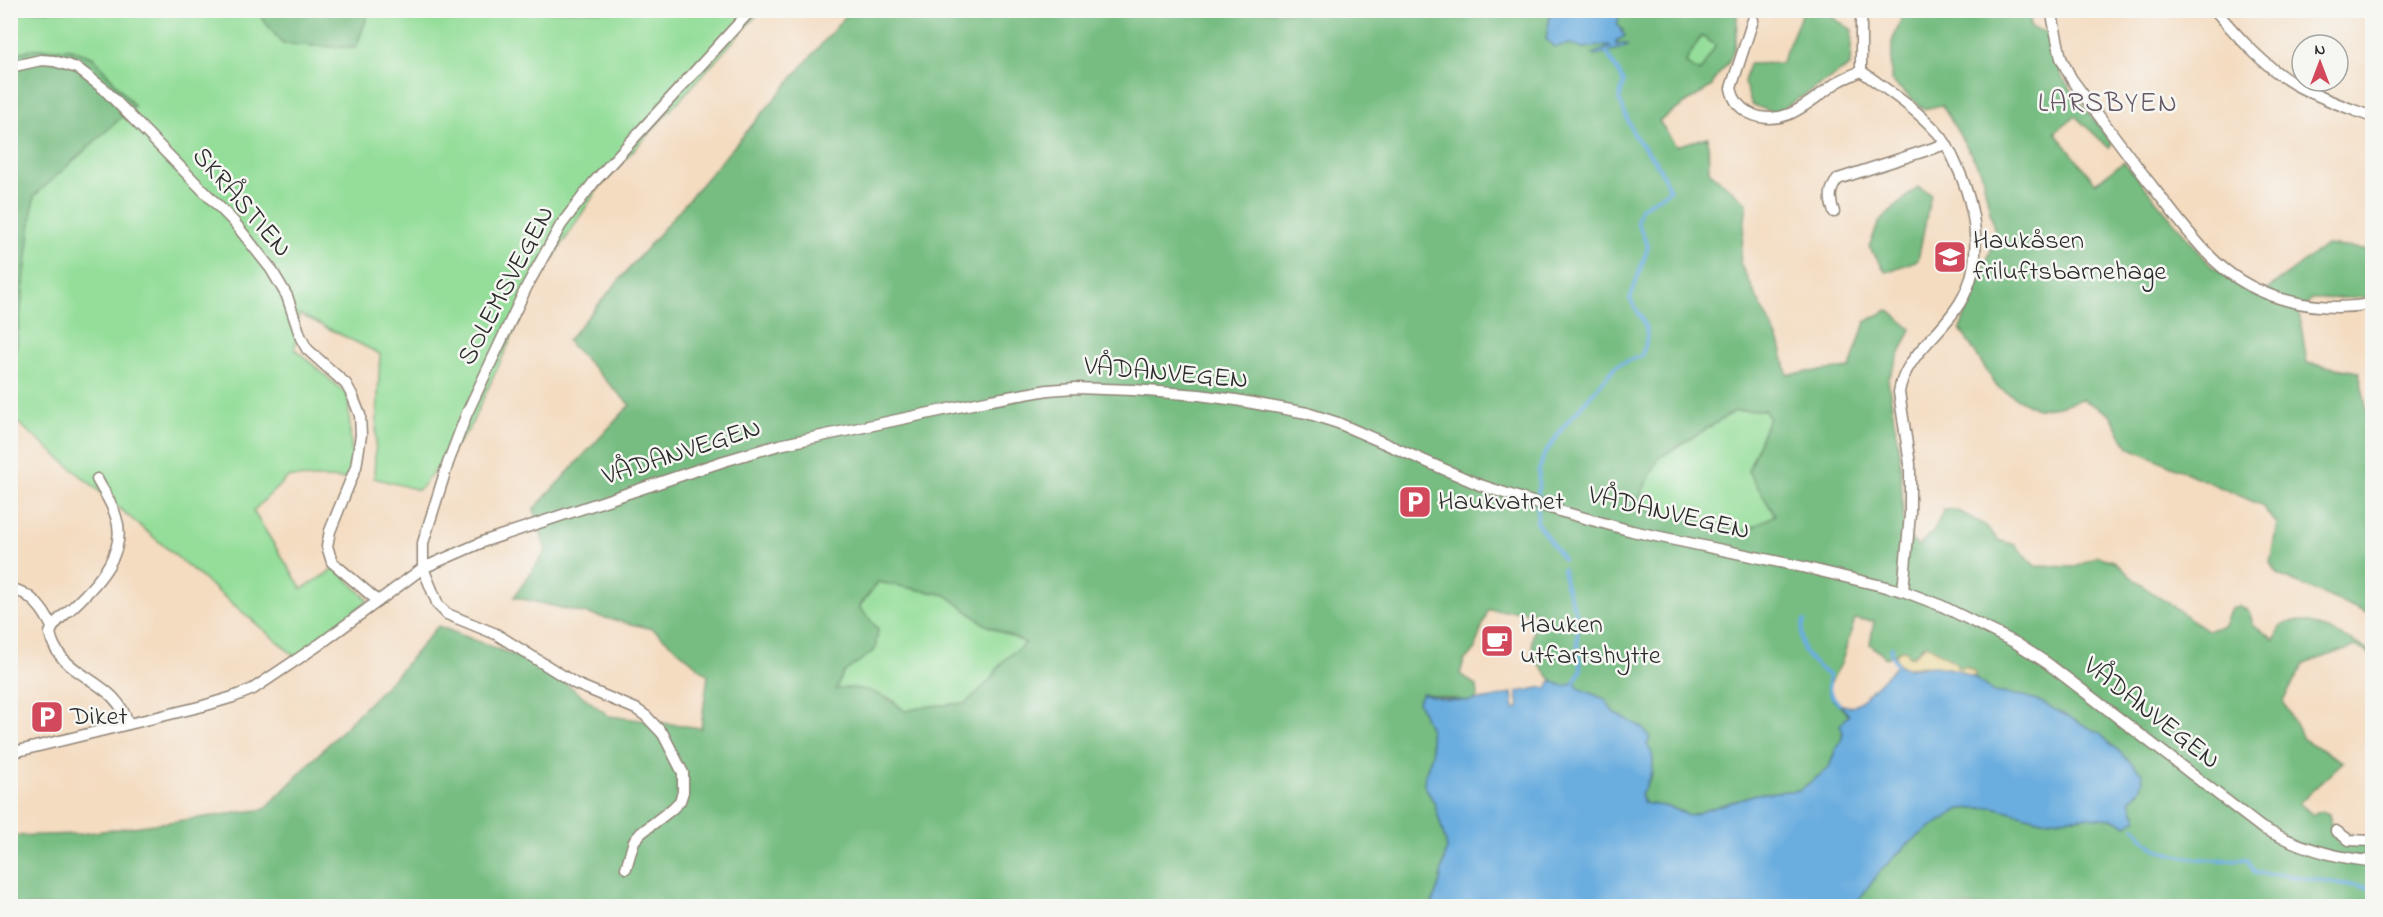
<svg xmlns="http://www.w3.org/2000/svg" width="2383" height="917" font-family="'Indie Flower',sans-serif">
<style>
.green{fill:#94de9a;stroke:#608462;stroke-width:1.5}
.forest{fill:#77bd82;stroke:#517456;stroke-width:1.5;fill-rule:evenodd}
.sand{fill:#eeda9e;stroke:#8c8264;stroke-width:1.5}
.water{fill:#6baddf;stroke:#4b6c85;stroke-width:1.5}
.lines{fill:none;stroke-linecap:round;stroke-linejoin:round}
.stream{stroke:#6baddf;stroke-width:4}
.minor-casing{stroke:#908476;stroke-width:13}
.minor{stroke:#fff;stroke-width:10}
.labels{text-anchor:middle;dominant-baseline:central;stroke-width:5;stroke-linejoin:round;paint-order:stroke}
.street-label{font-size:27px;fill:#2b2b2b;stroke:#f6f6f2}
.poi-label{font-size:27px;fill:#2b2b2b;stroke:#f6f6f2;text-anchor:start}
.neighbourhood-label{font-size:28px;letter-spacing:1.5px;fill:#655864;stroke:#f6f6f2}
</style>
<rect width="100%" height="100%" fill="#f6f6f2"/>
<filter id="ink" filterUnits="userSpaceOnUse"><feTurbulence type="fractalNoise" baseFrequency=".0167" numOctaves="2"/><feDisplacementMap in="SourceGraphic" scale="12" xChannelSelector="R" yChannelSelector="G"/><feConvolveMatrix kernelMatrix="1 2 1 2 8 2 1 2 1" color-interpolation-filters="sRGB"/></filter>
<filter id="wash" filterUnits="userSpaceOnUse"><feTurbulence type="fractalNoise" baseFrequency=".008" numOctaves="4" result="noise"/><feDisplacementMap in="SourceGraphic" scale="24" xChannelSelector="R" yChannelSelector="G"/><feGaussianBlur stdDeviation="1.35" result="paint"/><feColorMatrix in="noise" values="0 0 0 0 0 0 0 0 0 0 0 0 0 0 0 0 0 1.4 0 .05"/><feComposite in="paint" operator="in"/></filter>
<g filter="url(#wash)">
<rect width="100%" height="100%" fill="#f4dcc1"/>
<!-- green -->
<g class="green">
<polygon points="11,11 256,11 283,44 356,48 369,11 761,11 597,190 536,285 469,429 419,490 374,478 380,354 299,314 295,349 348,395 353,479 288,477 253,511 302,589 336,568 368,600 297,658 11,417 11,393 34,196 134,106 94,58 70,49 33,49 11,55"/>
<polygon points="1701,36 1716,45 1700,72 1685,63"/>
<polygon points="1765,410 1769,418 1748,471 1775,515 1746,531 1649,511 1639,498 1659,458 1735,411"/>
<polygon points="878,582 946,595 986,625 1026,643 1004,660 990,680 966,703 930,706 905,711 890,698 835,690 843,673 875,650 878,629 859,607"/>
</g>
<!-- forest -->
<g class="forest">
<polygon points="256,11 369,11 356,48 283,44"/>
<path d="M850,11H1551L1546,39L1554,47L1570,44L1583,48L1609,45L1611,48L1593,54L1595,56L1616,46L1623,30L1617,24L1619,17L1616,11H1737C1737,28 1737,47 1728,63C1722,72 1715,75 1712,86L1659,121L1676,146L1708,137L1709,171L1747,203L1740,263L1780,344L1787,374L1850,368L1865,322L1888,310L1911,329L1888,380L1900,457L1904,533L1918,546L1933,532L1944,510H1956L1983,524L1998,540L2015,545L2035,566L2076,567L2097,556L2114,561L2137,582L2207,630L2224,626L2231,608L2239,606L2249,611L2253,624L2274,640C2277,635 2280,627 2284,624C2300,610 2356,644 2372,652V655L2355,646L2304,664L2283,701L2303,739L2343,762L2299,803L2313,815L2322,811L2329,814L2332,828L2372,844V906H1854L1882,869L1907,845L1926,830L1960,809L1993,807L2042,820L2087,817L2114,819L2127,825L2136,813L2133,811L2130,800L2139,792L2138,769L2099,733L2037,700L2023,696L1993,692L1973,677L1976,674L1957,667L1923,645L1912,657L1901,650L1886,658L1870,644L1874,621L1855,619L1841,664L1828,687L1833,700L1849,715L1844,721L1841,742L1836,748L1829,768L1800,790L1756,794L1688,816C1675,806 1659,805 1644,803L1641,795L1652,774L1647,741L1624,718L1613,712L1605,699L1578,688L1562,687L1551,680L1533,656L1532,640L1537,612L1488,610L1474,650L1464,661L1460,674L1477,686L1478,696L1472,702L1422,693L1418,701L1430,730L1432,755L1425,775L1424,785L1435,804L1447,847L1439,885L1431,906H11L10,836L81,834L265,809L400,671L438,626L544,667L609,716L701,728L708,675L653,629L514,597L546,551L534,509L630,405L567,341ZM1701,36L1716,45L1700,72L1685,63ZM1765,410L1769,418L1748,471L1775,515L1746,531L1649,511L1639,498L1659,458L1735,411ZM878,582L946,595L986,625L1026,643L1004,660L990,680L966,703L930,706L905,711C884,694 864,685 836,689L843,673L875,650L878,629L859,607Z"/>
<polygon points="1803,11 1829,11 1829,15 1852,30 1850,66 1776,113 1752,105 1744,82 1749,64 1781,63"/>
<polygon points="1905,11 2031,11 2030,27 2049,33 2062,77 2112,144 2109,148 2075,116 2055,132 2095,183 2124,162 2211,266 2259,296 2326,245 2372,250 2372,297 2311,299 2299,312 2307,363 2359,372 2372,436 2372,615 2278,575 2270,563 2277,524 2261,505 2128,447 2110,414 2082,399 2059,406 2036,409 1997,387 1960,329 1996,237 1981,171 1942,105 1924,109 1891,81 1892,42"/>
<polygon points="33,49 70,49 94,58 134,106 34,196 11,393 11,55"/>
<polygon points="1918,187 1931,194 1918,260 1886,272 1869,247 1879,222"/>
</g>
<!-- sand -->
<polygon class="sand" points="1926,644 1956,663 1957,667 1962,668 1965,666 1976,673 1973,677 1949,668 1922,666 1903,667 1897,661 1895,655 1901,650 1907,651 1908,656 1912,657"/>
<!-- water -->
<g class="water">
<polygon points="1551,11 1616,11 1619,17 1617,24 1625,36 1616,41 1616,45 1627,44 1628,46 1595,56 1592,54 1611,47 1608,45 1583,48 1570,44 1554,47 1546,39"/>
<path d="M1897,665L1909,668L1935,666L1957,670L1973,677L1993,692L2023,696L2037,700L2099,733L2142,773C2145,787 2138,791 2130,800L2133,811L2138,818L2127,825L2114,819L2087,817L2042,820L1993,807L1960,809L1926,830L1907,845L1882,869L1854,906H1431L1439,885L1447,847L1435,804L1424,785L1425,775L1432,755L1430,730L1418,701L1422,693C1455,704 1479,703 1512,693L1514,709L1519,708L1517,692L1544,687L1547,689L1551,680C1561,686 1566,689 1575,680L1578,688L1605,699L1613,712L1643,728L1650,738L1647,745C1660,760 1649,780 1641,795L1644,803C1659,806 1675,806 1688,816L1756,794L1800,790L1829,768L1836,748L1841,742L1843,732L1840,725L1849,715L1839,704L1851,707L1861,701Z"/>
</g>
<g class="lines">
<!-- stream -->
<g class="stream">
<path d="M1563,559L1537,523L1539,470L1544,455L1564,426L1617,365L1641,356C1654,330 1643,321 1630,299L1648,247L1637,221L1641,208L1670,190L1658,165L1634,135L1619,99L1624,82L1607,53"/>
<polyline points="1563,569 1565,583 1578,619 1577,642 1581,671 1575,680"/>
<path d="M1804,621C1796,651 1807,658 1829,676C1829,692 1827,691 1839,704"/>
<polyline points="1892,647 1891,652 1897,665"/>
<path d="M2135,827C2139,832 2142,838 2147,842C2169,861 2219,861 2247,859L2255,873C2295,874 2333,884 2372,888"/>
</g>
</g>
</g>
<g filter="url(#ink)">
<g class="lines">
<defs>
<g id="minor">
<path d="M2051,10L2061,58L2071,78C2099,116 2127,154 2156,191C2175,215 2193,240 2215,261C2258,301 2317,313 2372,304"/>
<path d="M2215,10C2238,37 2264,66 2294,84C2319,98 2346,107 2372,117"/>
<path d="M1753,20L1731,88C1733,99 1738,107 1749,113C1783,130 1810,101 1836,83C1844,78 1853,75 1861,71"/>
<polyline points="10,67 41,60 54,61 77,68 103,88 234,222 271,269 287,296 301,338 307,349 346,384 352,395 360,415 361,435 356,467 330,531 327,546 332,562 378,601"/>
<path d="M1861,71C1887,90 1914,107 1936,131C1945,140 1950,151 1955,162C1977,208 1987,267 1955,310C1936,338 1905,357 1899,392L1910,464V514L1903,591"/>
<polyline points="1861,71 1861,22 1865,10"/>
<path d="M1834,212C1829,199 1829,190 1838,179L1946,144"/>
<path d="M97,479C103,491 112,503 116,517C128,551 98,583 75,605C66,614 54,621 50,633C59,679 116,677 128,724"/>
<path d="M10,589C30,591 44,610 52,627"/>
<path d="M10,753L203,706L233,697L253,689L320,644L423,568L485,541L724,461L779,445L991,400L1048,390L1075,388L1133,390L1199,395L1236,400L1307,413L1338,423L1480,485L1563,512L1632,531L1803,567L1903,591L1942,606L2016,643L2047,663L2262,828C2297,846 2332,858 2372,861"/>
<polyline points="2336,831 2349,840 2372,841"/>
<polyline points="626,868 634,841 641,833 672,809 680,801 683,792 683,773 663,734 646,716 636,709 576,684 496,634 447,614 438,605 423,568 423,543 448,463 467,413 527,286 561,225 594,182 751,10"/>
</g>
</defs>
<!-- minor casing -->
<use href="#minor" class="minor-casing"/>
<!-- minor -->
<use href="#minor" class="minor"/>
</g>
</g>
<!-- icons -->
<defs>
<symbol id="school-square" viewBox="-11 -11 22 22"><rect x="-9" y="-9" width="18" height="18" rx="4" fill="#d1495b" stroke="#f6f6f2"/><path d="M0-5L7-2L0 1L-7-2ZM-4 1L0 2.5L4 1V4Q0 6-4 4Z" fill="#fff"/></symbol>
<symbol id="parking-square" viewBox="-11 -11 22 22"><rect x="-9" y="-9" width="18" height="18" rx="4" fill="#d1495b" stroke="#f6f6f2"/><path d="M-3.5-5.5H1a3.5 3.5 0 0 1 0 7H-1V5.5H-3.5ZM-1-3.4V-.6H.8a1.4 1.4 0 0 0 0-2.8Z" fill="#fff"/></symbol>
<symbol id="cafe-square" viewBox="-11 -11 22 22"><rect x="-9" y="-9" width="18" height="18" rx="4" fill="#d1495b" stroke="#f6f6f2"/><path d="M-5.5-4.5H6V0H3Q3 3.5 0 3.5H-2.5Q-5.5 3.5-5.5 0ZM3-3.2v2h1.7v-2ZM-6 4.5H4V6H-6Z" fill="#fff"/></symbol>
</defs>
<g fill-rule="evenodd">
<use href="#school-square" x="1931" y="238" width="38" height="38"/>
<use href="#parking-square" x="1396" y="483" width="38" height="38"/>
<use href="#cafe-square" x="1478" y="622" width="38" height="38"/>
<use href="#parking-square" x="28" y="698" width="38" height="38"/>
</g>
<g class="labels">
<!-- street labels -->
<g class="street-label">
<text transform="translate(241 203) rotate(49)">SKRÅSTIEN</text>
<text transform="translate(507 286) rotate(-62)">SOLEMSVEGEN</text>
<text transform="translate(1166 374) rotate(5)">VÅDANVEGEN</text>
<text transform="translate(682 453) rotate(-18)">VÅDANVEGEN</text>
<text transform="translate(1669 514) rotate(13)">VÅDANVEGEN</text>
<text transform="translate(2151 714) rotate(38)">VÅDANVEGEN</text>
</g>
<!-- poi labels -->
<g class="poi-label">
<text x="1973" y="241">Haukåsen<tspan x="1973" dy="31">friluftsbarnehage</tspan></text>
<text x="1438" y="502">Haukvatnet</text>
<text x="1520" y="625">Hauken<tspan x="1520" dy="31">utfartshytte</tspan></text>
<text x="70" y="717">Diket</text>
</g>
<!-- neighbourhood labels -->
<g class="neighbourhood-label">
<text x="2108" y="104">LARSBYEN</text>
</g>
</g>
<!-- margin -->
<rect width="2383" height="917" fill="none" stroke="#f6f6f2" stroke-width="36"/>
<!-- north arrow -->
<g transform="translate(2320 63)"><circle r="28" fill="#f6f6f2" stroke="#a5a5a2" stroke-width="1.5"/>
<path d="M0-4.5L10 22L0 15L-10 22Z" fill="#d1495b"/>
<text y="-9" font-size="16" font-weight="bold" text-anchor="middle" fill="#2b2b2b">N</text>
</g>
</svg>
